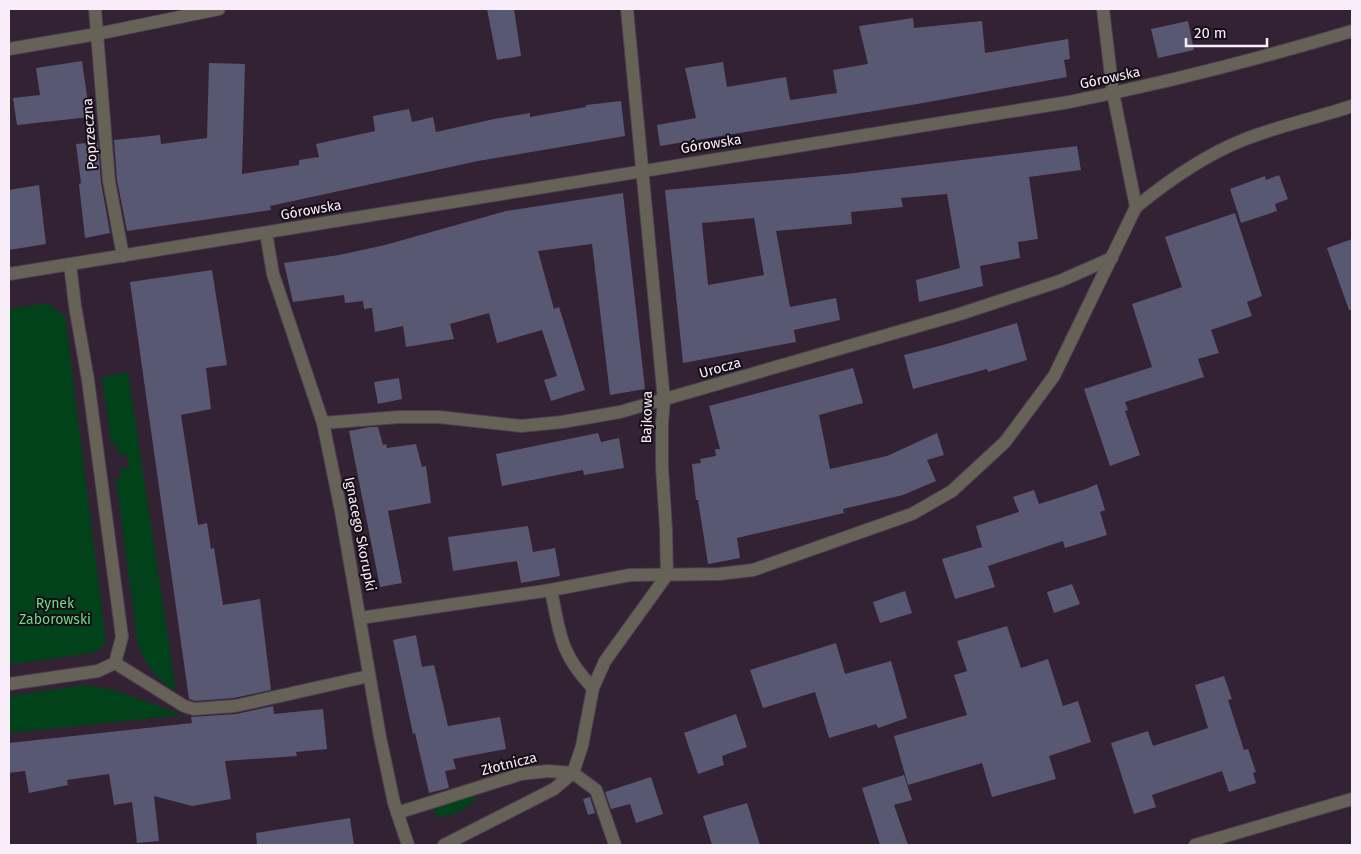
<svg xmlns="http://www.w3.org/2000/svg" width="1361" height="854" font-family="'Fira Sans',sans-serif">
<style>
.green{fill:#01421a}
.building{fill:#595872;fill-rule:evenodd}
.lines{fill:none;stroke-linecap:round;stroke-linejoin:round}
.minor-casing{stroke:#4f3e50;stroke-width:14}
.minor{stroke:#666257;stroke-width:12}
.labels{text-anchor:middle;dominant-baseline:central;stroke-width:4;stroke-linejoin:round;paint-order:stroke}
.street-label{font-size:14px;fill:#f9edf9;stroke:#160e16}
.park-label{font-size:14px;fill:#6ddb88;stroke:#160e16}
</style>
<rect width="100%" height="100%" fill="#332134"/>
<!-- green -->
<g class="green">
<polygon points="47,303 65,316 106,641 101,648 91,653 9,665 9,309"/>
<path d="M128,372L176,691C157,681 147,666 138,646L116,479L121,478L120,469L129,468L127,454L118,455L116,443L111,444L102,377Z"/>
<path d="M85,685C119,689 150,703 182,715L9,733V696Z"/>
<path d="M470,790L476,798C467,810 451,817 436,817L434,808Z"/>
</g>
<!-- building -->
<g class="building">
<polygon points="487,9 514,9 521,56 497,60"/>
<polygon points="913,18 914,28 982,21 985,53 1068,39 1070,59 1064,60 1067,77 923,103 660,146 657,125 696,118 685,68 723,62 727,87 786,77 790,100 837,93 833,70 868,64 859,26"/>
<polygon points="1188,21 1194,50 1158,58 1151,29"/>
<polygon points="82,61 90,117 17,125 13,98 40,95 36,68"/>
<polygon points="209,63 245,64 242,174 299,165 299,160 319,157 316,144 375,131 373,116 409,109 412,122 433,117 436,132 494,119 530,113 530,117 586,107 586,105 621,101 625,136 478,161 270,206 271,210 127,231 117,180 114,140 160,135 161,144 207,138"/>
<polygon points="98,142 101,182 110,233 85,238 79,184 81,183 76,144"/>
<path d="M1077,146L1081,170L1029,177L1038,239L1018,242L1020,258L980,266L983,286L919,302L916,280L960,268L947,194L901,198L903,207L851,212L852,224L776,231L790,307L836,298L840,320L794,330L796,342L683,363L665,190L846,174ZM754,218L764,275L708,285L702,223Z"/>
<polygon points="1279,175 1288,199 1275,204 1277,211 1241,223 1230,189 1265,176 1266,180"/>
<polygon points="39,185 46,244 9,250 9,190"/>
<polygon points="623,193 645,389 610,395 592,244 538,251 554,309 559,307 585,390 551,401 544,380 557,376 542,330 497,343 489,313 450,324 454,339 406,347 403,326 375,332 372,308 364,309 363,301 345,303 344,295 293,302 284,263 339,255 385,245 506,211"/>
<polygon points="1235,213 1262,296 1247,302 1252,316 1211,330 1219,353 1198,359 1204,377 1125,402 1128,410 1125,411 1140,455 1110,466 1084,389 1152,367 1132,304 1182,287 1165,237"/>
<polygon points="1352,239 1352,310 1349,310 1327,248"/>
<polygon points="212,270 227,365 206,368 211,409 181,415 198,525 207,523 211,549 214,548 223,605 260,599 271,690 234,698 195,701 189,699 130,282"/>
<polygon points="1017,323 1027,360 988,372 987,369 913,389 904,355 943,345"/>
<polygon points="853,368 863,403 819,415 830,469 887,456 937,433 944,455 927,460 936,481 903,495 843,509 844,513 737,538 740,558 708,564 698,500 696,500 692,464 701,463 700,459 716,456 715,449 720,449 709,406"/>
<polygon points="399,378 402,399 378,404 374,382"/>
<polygon points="370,427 378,427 383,445 386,444 387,448 416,444 422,467 426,466 431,503 388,511 402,583 380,587 349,431"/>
<polygon points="598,433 601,442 619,438 624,468 584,475 583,470 502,486 496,454"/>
<polygon points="1097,484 1105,510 1100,512 1107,535 1065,548 1063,541 988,566 995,587 955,599 942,559 982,547 976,526 1019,512 1013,497 1034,490 1039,504 1086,489"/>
<polygon points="528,526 533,552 555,548 560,576 521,583 517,561 453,571 448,537"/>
<polygon points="1072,584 1080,604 1054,613 1047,592"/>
<polygon points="905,591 912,613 880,623 873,602"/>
<polygon points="1007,626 1021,668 1048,659 1063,706 1078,701 1091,742 1049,756 1056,779 992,797 982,763 908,785 894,736 967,715 954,675 967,671 957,641"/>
<polygon points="416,635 422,667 434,665 448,726 500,717 506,749 453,759 456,769 445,771 449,788 429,793 415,733 413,734 393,640"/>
<polygon points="836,643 845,674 891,661 907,718 878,728 876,724 829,738 815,692 763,708 750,670"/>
<polygon points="1224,676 1232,699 1228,700 1244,750 1248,749 1256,772 1253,773 1256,783 1229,792 1222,771 1152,795 1156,807 1134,814 1111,743 1148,731 1153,746 1208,728 1195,685"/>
<polygon points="273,706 274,714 323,709 327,749 296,752 297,756 225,761 231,799 192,806 154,796 159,841 137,843 132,802 114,805 109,774 67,780 68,785 29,793 25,771 9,773 9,743 192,723 191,717 236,714"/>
<polygon points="736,714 747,747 722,756 724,765 698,774 684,733"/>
<polygon points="904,775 912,800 894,805 908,845 880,845 862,788"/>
<polygon points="651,777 663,814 636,823 630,804 611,809 605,792"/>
<polygon points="590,797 595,813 588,815 583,799"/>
<polygon points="747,803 760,845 712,845 703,816"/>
<polygon points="350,818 354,845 257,845 256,833"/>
</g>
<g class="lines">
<defs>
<g id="minor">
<polyline points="95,9 109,181 123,256"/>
<polyline points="9,49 97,34 219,9"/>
<path d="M1136,207C1169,180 1203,156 1243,140C1278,126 1316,118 1352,106"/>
<polyline points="266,233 273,274 323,423 341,511 380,737 394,803 408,845"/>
<path d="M9,274L1069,102C1165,83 1259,59 1352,31"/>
<polyline points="323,423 399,417 439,417 521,426 562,422 620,412 960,314 1060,281 1112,258"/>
<path d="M551,590C560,634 560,654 593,688"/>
<polyline points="360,618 551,590 630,575 719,574 753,570 912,514 952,491 1005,442 1054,376 1136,207 1113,93 1103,9"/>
<polyline points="115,663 184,706 194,709 235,706 369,676"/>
<polyline points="9,684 98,671 115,663 122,637 88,380 75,306 70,264"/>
<polyline points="573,773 582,746 593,688 605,661 667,575 666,529 662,467 662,423 664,400 627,9"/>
<polyline points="573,773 596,790 615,845"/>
<polyline points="397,813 521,774 548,771 573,773"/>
<polyline points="444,845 554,789 573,773"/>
<polyline points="1195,845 1352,799"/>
</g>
</defs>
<!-- minor casing -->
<use href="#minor" class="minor-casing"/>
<!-- minor -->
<use href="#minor" class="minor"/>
</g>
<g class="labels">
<!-- street labels -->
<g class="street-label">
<text transform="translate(1110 78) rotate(-12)">Górowska</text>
<text transform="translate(90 134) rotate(-94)">Poprzeczna</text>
<text transform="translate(711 144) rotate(-9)">Górowska</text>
<text transform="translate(311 210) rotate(-10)">Górowska</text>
<text transform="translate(720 368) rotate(-16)">Urocza</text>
<text transform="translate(647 417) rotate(-89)">Bajkowa</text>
<text transform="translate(360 534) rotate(79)">Ignacego Skorupki</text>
<text transform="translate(509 764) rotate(-14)">Złotnicza</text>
</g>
<!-- park labels -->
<g class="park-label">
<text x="55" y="603">Rynek<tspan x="55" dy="16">Zaborowski</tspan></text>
</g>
</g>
<!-- border -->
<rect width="1361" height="854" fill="none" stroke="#f9edf9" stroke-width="20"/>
<!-- scale -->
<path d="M1186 38v8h81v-8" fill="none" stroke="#f9edf9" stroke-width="2.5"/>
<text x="1194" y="38" font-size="15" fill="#f9edf9" stroke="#160e16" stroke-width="4" paint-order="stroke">20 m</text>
</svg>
